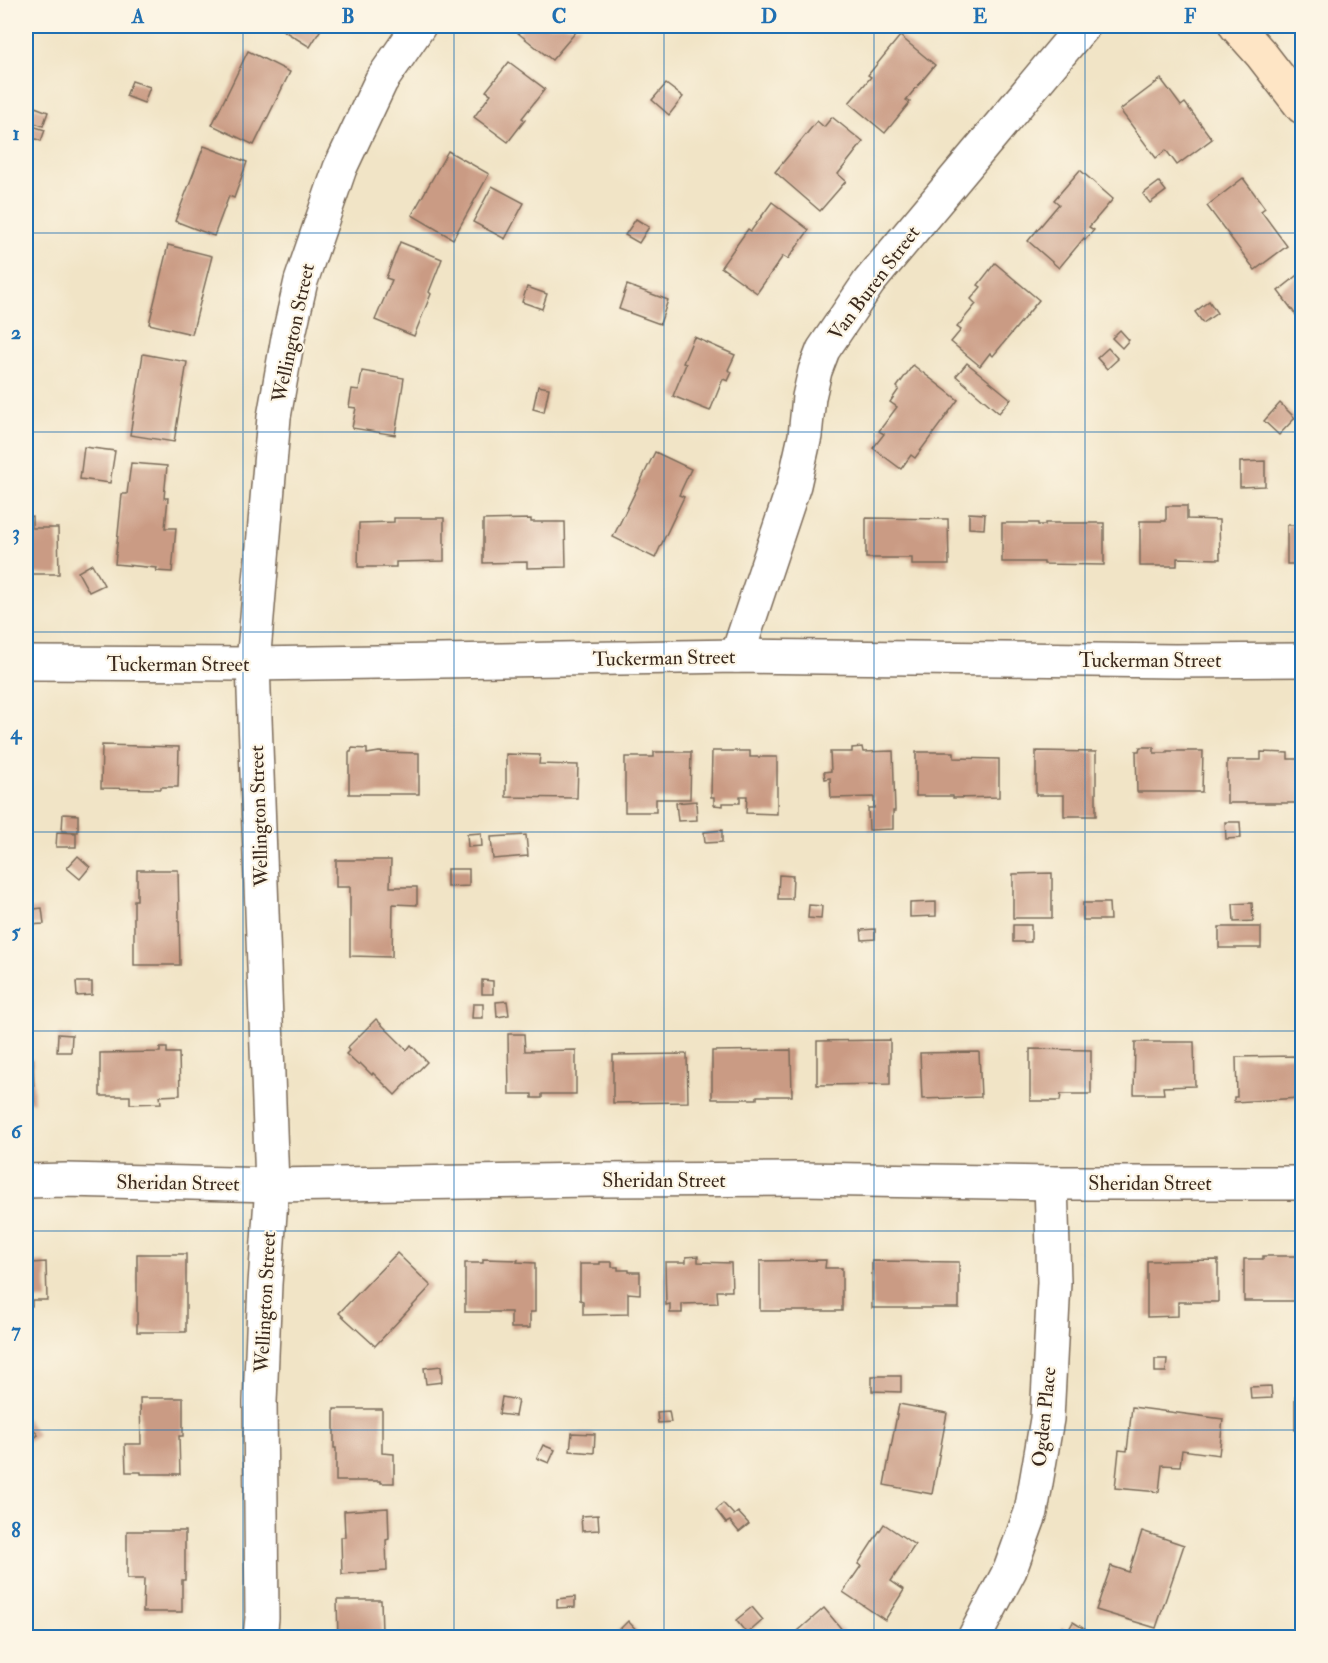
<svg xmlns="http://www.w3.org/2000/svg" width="1328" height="1663" font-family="'IM FELL Double Pica',serif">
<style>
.building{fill:#ca9b84}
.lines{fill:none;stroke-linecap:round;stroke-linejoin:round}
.street-casing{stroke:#7b6b59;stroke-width:36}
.secondary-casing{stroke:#7b6b59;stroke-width:36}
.street{stroke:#fff;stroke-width:33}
.secondary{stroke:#fee5c5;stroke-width:33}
.grid{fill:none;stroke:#1f6fb2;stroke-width:1.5;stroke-opacity:0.55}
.labels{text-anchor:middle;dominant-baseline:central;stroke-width:4.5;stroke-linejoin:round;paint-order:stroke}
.street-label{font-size:20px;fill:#3b2a1e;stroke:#fcf5e5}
.neatline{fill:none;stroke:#1f6fb2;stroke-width:2}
.grid-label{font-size:20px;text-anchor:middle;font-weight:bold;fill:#1f6fb2}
</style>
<rect width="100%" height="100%" fill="#fcf5e5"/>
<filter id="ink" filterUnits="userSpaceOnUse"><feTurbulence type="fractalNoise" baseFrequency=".0167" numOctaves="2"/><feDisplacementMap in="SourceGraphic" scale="12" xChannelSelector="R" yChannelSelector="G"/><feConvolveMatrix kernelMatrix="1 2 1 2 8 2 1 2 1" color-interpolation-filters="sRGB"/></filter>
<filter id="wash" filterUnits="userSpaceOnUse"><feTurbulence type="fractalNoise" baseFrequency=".008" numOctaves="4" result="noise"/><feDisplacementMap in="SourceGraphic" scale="24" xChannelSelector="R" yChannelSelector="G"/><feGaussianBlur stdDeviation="1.35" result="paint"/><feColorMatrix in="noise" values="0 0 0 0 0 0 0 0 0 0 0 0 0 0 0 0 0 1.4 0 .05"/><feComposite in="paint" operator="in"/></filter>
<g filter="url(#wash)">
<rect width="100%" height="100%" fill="#f1e4c6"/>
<g id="blocks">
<!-- building -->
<g class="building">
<polygon points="276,26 323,26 310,47"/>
<polygon points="525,26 581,26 552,60 518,33"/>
<polygon points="900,36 935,65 906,100 910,102 885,133 849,103 871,77 868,75"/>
<polygon points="248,51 290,72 254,145 212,125"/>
<polygon points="509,62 545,89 522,118 525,120 508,142 474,117 491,94 486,91"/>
<polygon points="1161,79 1181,106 1185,103 1212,139 1177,165 1166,150 1156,158 1120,110"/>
<polygon points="132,81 150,87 144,103 126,96"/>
<polygon points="666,84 683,97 669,115 652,100"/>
<polygon points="35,107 48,112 43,126 29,121"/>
<polygon points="832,117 863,142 838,174 846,181 820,211 775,172 817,121 824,127"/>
<polygon points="29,125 45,130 41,141 26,135"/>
<polygon points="204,146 247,162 234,198 229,196 214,236 175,221"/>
<polygon points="448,151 489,174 453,239 412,215"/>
<polygon points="1080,170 1113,199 1089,227 1094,230 1085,240 1084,238 1059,268 1028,241 1059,204 1054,200"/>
<polygon points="1243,178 1265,208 1261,211 1287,246 1255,270 1207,206"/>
<polygon points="1159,182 1166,191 1150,203 1143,194"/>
<polygon points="492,186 524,203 505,239 473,222"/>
<polygon points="772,202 809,230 788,259 783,256 757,293 721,267 748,229 751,231"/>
<polygon points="636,219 649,227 639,243 625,235"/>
<polygon points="400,242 442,259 429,292 431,294 414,336 375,320 392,280 386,278"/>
<polygon points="168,245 212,256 192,334 149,324"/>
<polygon points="995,263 1039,300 993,356 990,353 980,366 951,342 961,330 957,327 976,304 971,299 981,287 978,285"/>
<polygon points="1302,272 1302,323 1278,291"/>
<polygon points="627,285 668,300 660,324 619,309"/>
<polygon points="527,287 547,294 542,309 522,302"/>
<polygon points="1209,301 1217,313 1203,323 1195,312"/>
<polygon points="1120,330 1129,340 1122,348 1112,338"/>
<polygon points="694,337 735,355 728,370 732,372 728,381 723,379 710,411 673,396 686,364 683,363"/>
<polygon points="1108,348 1118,359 1107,369 1097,358"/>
<polygon points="143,354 187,362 174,442 130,435"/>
<polygon points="967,363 1011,399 999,413 956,376"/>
<polygon points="913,365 958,400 915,458 911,455 901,469 873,448 884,434 879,431 897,407 890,402 899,389 897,387"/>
<polygon points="362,371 404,378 395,435 352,428 356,408 349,407 352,389 359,390"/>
<polygon points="538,386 549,388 544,412 533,409"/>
<polygon points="1280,403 1295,418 1279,435 1264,421"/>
<polygon points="84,447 115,451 110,483 80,479"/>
<polygon points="655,452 691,469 679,495 684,497 655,558 613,537"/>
<polygon points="1265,461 1265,486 1240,487 1240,462"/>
<polygon points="131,463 167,466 164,498 168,498 165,528 176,528 172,572 156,571 157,568 115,564 122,494 127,494"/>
<polygon points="1166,506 1187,506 1187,519 1219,520 1220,559 1177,558 1177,566 1140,566 1140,521 1166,521"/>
<polygon points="969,513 985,514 984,529 969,528"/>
<polygon points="26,516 32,516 32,528 58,528 59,574 26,574"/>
<polygon points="394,518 444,518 444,561 396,562 396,567 358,567 359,523 394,522"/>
<polygon points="866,518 948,519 949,565 912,565 912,558 866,558"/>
<polygon points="531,519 531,522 565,522 566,567 527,568 527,562 483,563 483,520"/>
<polygon points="1002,523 1038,523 1038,525 1045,525 1045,523 1104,523 1104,565 1044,564 1044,562 1002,562"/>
<rect x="1287" y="525" width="15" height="39"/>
<polygon points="92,564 104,585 89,592 78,572"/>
<polygon points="102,745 179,747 178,787 161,787 161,789 101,788"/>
<polygon points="862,747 863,752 893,751 895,811 893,811 893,829 869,830 868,808 874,808 874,797 831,798 830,778 825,779 824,772 831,771 830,752 852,752 852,748"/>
<polygon points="1140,747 1154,747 1154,753 1167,753 1167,751 1203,751 1202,792 1137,792 1136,751 1139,751"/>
<polygon points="352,748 367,749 367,754 379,752 419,753 419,794 349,794 349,752 351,752"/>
<polygon points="712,751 750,751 750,757 777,757 777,814 746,813 747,796 740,796 740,803 723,803 723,806 714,805 714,797 711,797"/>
<polygon points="1036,751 1096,752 1096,816 1064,816 1064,795 1036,795"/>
<polygon points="654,752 691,752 690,799 656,799 656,812 625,812 625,757 654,757"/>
<polygon points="916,752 954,752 954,758 999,759 999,797 953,798 953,796 916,796"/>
<polygon points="1261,752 1288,753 1288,759 1302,759 1302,803 1227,803 1227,760 1261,760"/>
<polygon points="506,754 540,755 539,764 578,765 577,798 506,797"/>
<polygon points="696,801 697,820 678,821 676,803"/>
<polygon points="63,814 78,815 78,832 62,831"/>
<polygon points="1225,822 1240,822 1241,838 1226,839"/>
<polygon points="722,830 722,842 705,843 704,832"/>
<polygon points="57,832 76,833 76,847 56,847"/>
<polygon points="481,833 482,846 468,847 467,834"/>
<polygon points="526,835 528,856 493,859 491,837"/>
<polygon points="78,856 90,867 80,879 67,868"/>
<polygon points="336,860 391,860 390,887 417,887 417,905 393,904 392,957 350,956 350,887 336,887"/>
<polygon points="447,869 469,869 469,886 447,887"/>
<polygon points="137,870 178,870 180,965 134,965 134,900 137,900"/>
<polygon points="1052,873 1052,918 1013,918 1013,874"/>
<polygon points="779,875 793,876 792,899 778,899"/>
<polygon points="936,902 936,916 910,917 910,903"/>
<polygon points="1083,903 1109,903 1110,920 1083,920"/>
<polygon points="1252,903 1253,921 1234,922 1233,904"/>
<polygon points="809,905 822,906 821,919 808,918"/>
<polygon points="42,908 44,924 27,925 26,910"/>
<rect x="1013" y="925" width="18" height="17"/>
<rect x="1219" y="927" width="42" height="21"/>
<polygon points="875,929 875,939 862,940 861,930"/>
<polygon points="482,980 493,981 493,994 482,994"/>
<polygon points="76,982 92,982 92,995 77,996"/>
<polygon points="507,1001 509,1015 497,1017 496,1002"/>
<polygon points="473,1004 483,1004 483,1018 472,1018"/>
<polygon points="376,1019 407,1050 411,1045 427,1062 395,1095 373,1073 372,1075 360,1063 358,1065 346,1054 349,1051 347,1048"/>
<polygon points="58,1034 72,1035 71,1052 57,1052"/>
<polygon points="508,1034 524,1034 525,1051 576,1050 576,1094 542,1094 542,1098 532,1098 532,1094 509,1094"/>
<polygon points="890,1040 890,1084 817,1085 817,1041"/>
<polygon points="1135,1042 1194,1042 1195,1086 1163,1087 1164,1094 1134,1094"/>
<polygon points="160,1048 167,1048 167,1053 179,1053 180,1095 160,1096 161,1103 130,1104 130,1096 100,1096 100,1053 160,1052"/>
<polygon points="1030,1049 1091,1050 1091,1094 1061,1094 1060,1101 1030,1101"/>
<polygon points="791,1050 792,1096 757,1096 757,1099 712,1099 712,1051"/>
<polygon points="979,1052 981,1097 922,1099 920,1053"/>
<polygon points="687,1054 688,1102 613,1103 613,1055"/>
<polygon points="1296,1056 1298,1098 1234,1102 1234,1097 1237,1097 1236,1057"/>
<polygon points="26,1059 33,1059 34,1102 26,1102"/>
<polygon points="397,1253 431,1286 375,1346 339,1313"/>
<rect x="137" y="1254" width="49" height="78"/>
<polygon points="698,1256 698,1262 731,1263 732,1291 717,1291 718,1303 682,1304 682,1313 670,1313 670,1304 666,1305 665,1262 686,1262 686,1257"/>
<polygon points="1263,1256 1302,1256 1302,1301 1244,1301 1244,1259 1263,1259"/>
<polygon points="26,1258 30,1258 31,1263 46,1262 47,1300 32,1300 32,1306 26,1306"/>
<polygon points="483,1259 518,1260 517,1262 535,1263 535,1312 530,1312 530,1328 511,1328 511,1312 465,1312 465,1263 483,1263"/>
<polygon points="826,1260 825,1268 842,1268 842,1311 760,1311 760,1261"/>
<polygon points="1218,1260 1218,1302 1178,1302 1178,1316 1147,1317 1147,1261"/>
<polygon points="872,1261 959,1262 959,1308 872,1308"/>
<polygon points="600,1262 612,1262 612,1267 618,1267 618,1270 629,1270 629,1272 640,1272 640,1294 628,1293 628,1314 583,1315 583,1301 580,1300 580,1264 600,1264"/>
<polygon points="1155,1359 1167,1359 1166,1372 1155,1372"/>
<polygon points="441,1366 442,1382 426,1384 424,1368"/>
<polygon points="872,1376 901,1376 901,1392 872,1391"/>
<polygon points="1271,1386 1272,1398 1251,1399 1250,1387"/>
<rect x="1295" y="1396" width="7" height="34"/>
<polygon points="502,1397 518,1400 515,1416 499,1414"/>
<polygon points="140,1398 183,1398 183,1436 179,1436 180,1474 141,1474 141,1472 126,1472 125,1444 141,1444"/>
<polygon points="899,1404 947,1413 932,1494 884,1485"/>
<polygon points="1132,1407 1223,1419 1219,1455 1182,1450 1180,1466 1162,1465 1159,1492 1115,1488 1119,1450 1127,1451"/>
<polygon points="334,1409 382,1409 382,1453 394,1454 394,1483 381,1483 381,1481 336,1481 336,1448 334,1448"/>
<polygon points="669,1411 671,1422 658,1423 657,1412"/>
<polygon points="26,1418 38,1435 29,1442 26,1437"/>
<polygon points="572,1433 595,1434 594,1453 570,1451"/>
<polygon points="543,1445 555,1450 549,1463 537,1458"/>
<polygon points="723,1503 734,1515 738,1512 749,1524 739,1532 730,1521 726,1523 716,1510"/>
<polygon points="388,1508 389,1539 386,1540 387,1571 342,1574 341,1537 345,1537 344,1511"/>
<polygon points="598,1515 599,1530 582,1531 581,1516"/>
<polygon points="884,1524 915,1545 891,1581 904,1590 885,1620 843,1592 861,1566 858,1564"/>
<polygon points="127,1531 185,1531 185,1580 182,1580 182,1612 143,1612 144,1579 127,1579"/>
<polygon points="1142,1531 1184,1545 1156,1628 1096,1610 1111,1566 1129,1572"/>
<polygon points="575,1597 575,1607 557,1608 557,1599"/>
<polygon points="337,1600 381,1600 382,1633 387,1633 387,1638 338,1638"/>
<polygon points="752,1607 763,1620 747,1634 736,1620"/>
<polygon points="824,1608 849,1638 790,1638"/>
<polygon points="628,1621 644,1638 622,1638 617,1632"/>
<polygon points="1073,1622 1099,1638 1065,1638 1059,1634 1062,1627 1068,1631"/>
</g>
</g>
</g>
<g filter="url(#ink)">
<use href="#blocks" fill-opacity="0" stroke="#7b6b59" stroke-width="1.5"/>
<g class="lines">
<defs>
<g id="street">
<polyline points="737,656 794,485 805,436 809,397 815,371 823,350 869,282 1083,26"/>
<polyline points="26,663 253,664 737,656 1175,661 1302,660"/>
<polyline points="26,1181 66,1180 272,1185 590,1180 801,1179 1051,1183 1302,1183"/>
<polyline points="260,1638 262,1618 260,1402 265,1284 272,1185 253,664 274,417 287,343 301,281 340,168 381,81 419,26"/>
<polyline points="974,1638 1010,1570 1031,1512 1047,1419 1054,1282 1051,1183"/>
</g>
<polyline id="secondary" points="1236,26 1261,54 1302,107"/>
</defs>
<!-- street casing -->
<use href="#street" class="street-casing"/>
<!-- secondary casing -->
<use href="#secondary" class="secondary-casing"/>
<!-- street -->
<use href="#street" class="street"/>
<!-- secondary -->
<use href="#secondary" class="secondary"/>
</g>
</g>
<!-- grid -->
<path class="grid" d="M243,26V1638M454,26V1638M664,26V1638M874,26V1638M1085,26V1638M26,233H1302M26,432H1302M26,632H1302M26,832H1302M26,1031H1302M26,1231H1302M26,1430H1302"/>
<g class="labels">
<!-- street labels -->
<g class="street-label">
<text transform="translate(874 283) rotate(-53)">Van Buren Street</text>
<text transform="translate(293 333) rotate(-78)">Wellington Street</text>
<text transform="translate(664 658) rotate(-1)">Tuckerman Street</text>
<text x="1150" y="660">Tuckerman Street</text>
<text x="178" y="664">Tuckerman Street</text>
<text transform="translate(259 816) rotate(-92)">Wellington Street</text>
<text x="664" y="1180">Sheridan Street</text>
<text transform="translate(178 1183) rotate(1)">Sheridan Street</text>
<text x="1150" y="1183">Sheridan Street</text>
<text transform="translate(265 1302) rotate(-87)">Wellington Street</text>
<text transform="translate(1044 1417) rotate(-84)">Ogden Place</text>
</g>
</g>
<!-- margin -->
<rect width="1328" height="1663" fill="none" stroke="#fcf5e5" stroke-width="66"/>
<rect x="33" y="33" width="1262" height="1597" class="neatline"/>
<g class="grid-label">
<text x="138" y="23">A</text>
<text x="348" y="23">B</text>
<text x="559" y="23">C</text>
<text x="769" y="23">D</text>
<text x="980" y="23">E</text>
<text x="1190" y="23">F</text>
<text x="16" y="140">1</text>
<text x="16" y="339">2</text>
<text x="16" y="539">3</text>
<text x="16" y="739">4</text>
<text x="16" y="938">5</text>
<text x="16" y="1138">6</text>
<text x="16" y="1337">7</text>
<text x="16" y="1537">8</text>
</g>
</svg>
